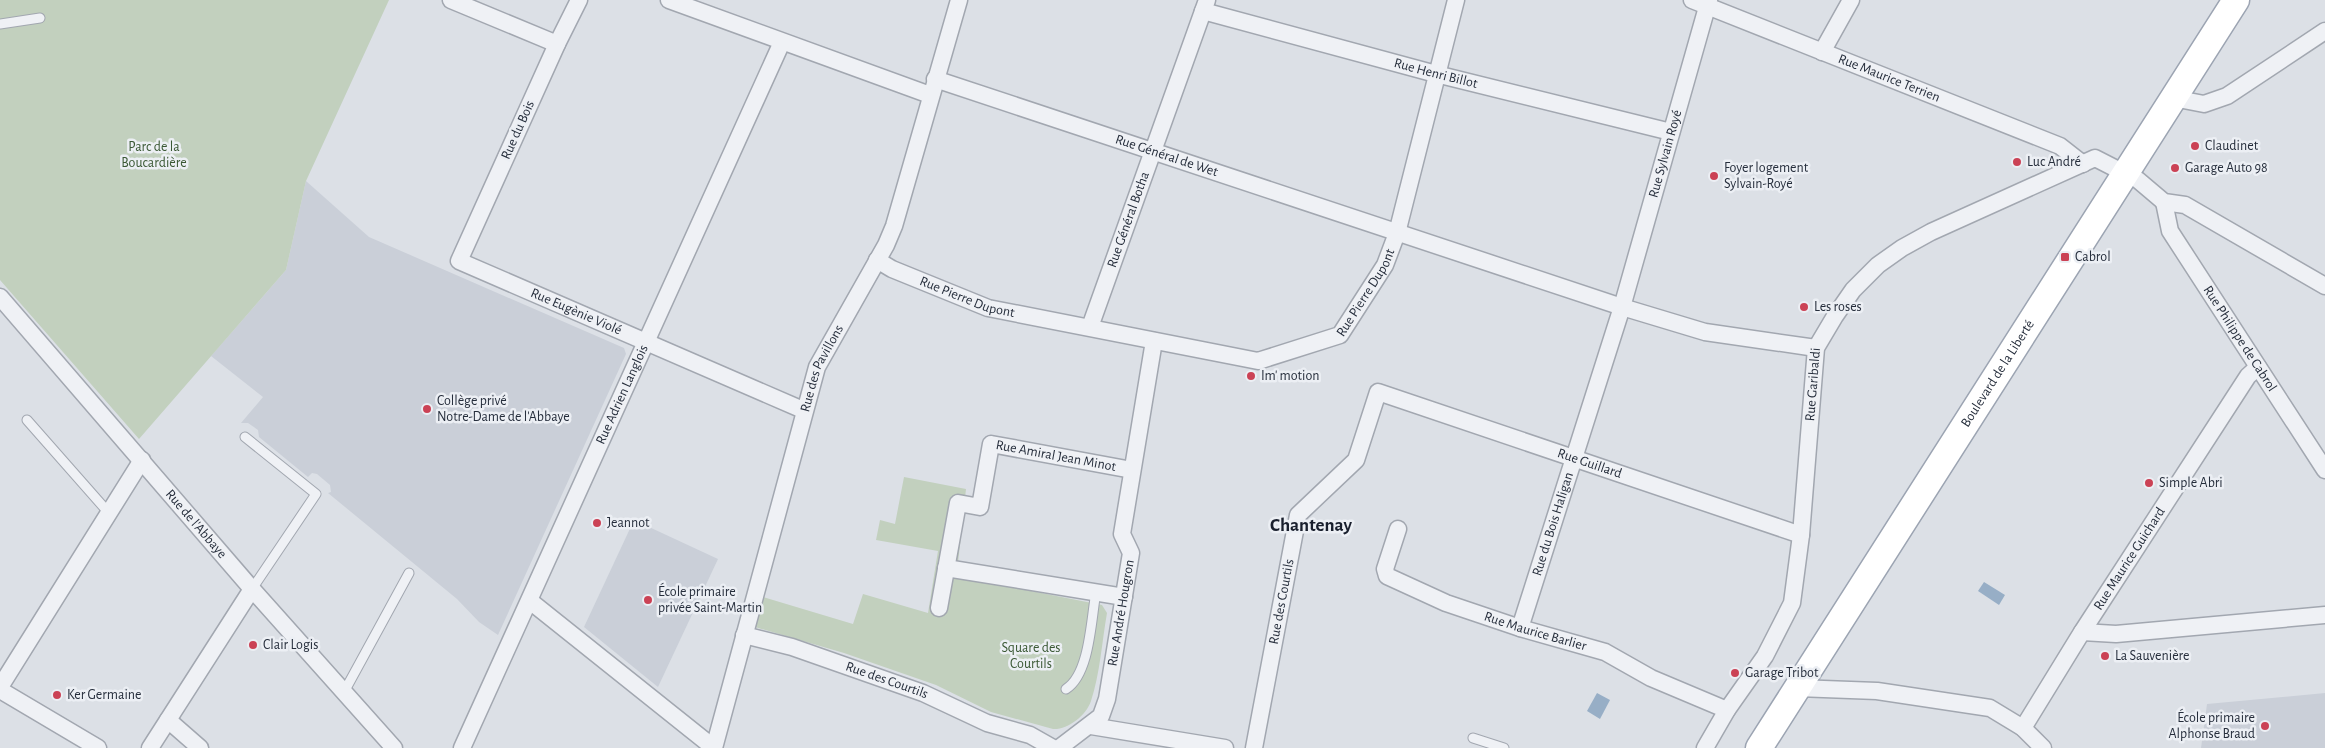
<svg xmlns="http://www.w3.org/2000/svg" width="2325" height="748" font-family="'Alegreya Sans',sans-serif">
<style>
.built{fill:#cacfd8}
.green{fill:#c2d0be}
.water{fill:#97aec6}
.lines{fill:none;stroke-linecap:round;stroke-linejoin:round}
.service-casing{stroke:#a2a7b0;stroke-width:11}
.minor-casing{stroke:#a2a7b0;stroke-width:19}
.primary-casing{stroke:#9ca4b2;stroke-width:29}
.service{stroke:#eff1f5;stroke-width:9}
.minor{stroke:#eff1f5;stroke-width:16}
.primary{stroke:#fff;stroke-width:26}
.poi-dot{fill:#cb4255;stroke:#eceff4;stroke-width:2}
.labels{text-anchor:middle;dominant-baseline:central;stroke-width:5;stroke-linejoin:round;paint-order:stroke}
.street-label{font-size:14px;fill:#262e3c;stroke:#eceff4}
.poi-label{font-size:14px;fill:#262e3c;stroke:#eceff4;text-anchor:start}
.park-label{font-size:14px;fill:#3a5834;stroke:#eceff4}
.district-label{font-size:19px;font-weight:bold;fill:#191f2d;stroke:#eceff4}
</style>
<rect width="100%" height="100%" fill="#dce0e6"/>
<!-- built -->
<g class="built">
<polygon points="306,181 369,237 624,348 626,354 498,635 479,622 457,599 328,493 331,492 330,485 317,474 312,473 308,477 259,437 258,430 248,423 241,423 263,397 211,356 286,270"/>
<polygon points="634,520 718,559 658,687 584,627"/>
<polygon points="2325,693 2325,748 2201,748 2207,704"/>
</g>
<!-- green -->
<g class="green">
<polygon points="0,0 389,0 306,181 286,270 139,439 0,280"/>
<path d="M904,477L966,489L958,563L966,578L1102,605L1107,613C1102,641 1100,674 1091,701C1086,716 1067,730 1053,729L991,712L936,685L844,653L755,627L763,597L853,624L863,594L928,613L938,551L876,540L880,520L895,524Z"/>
</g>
<!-- water -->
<g class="water">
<polygon points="1984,582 2005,595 1999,605 1978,591"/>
<polygon points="1597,693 1610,700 1600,719 1587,711"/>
</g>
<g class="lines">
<defs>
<g id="service">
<polyline points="0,24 40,18"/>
<polyline points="27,420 108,512"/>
<polyline points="245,437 316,494 252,589"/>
<path d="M1066,689C1090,674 1091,619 1096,592"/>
<polyline points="344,692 409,573"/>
<polyline points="1473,738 1504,748"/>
</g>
<g id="minor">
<polyline points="451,0 557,44"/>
<path id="s1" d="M579,0L557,44L459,261L803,410"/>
<polyline points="669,0 930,95"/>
<path id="s2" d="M1692,0L2060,146L2083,164"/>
<path id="s3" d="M1203,11L1436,74L1671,132"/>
<polyline points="1822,52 1851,0"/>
<path id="s4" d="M935,79L1622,307L1705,332L1816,348"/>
<polyline points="2173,98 2204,104 2227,96 2325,31"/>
<path id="s5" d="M2164,202L2170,231L2325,470"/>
<path id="s6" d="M877,260L892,269L988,308L1258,361L1340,335L1385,265L1397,233L1456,0"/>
<path id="s7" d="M0,297L252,589L394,748"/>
<path id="s8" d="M1090,327L1207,0"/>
<path id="s9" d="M1398,529L1385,569L1387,576L1446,603L1520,628L1605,652L1651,678L1727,710"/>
<polyline points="946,568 1124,597"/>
<polyline points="530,601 714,748"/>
<path id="s10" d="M939,608L958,503L980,507L991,444L1132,470"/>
<path id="s11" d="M1520,628L1622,307L1709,0"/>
<polyline points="2082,632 2116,634 2325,615"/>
<path id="s12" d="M744,635L792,647L923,693L987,723L1030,735L1053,748"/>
<polyline points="0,687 142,460"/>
<polyline points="1797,688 1877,691 1990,708 2023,728 2043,748"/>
<polyline points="0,690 98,748"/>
<polyline points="168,720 200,748"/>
<polyline points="1091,726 1225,748"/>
<path id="s13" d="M2023,728L2082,632L2248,376L2258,367"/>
<polyline points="150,748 252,589"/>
<path id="s14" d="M462,748L782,42"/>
<path id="s15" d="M714,748L817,367L886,245L894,226L959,0"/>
<path id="s16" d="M1059,748L1101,716L1107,699L1131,553L1122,534L1154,341"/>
<path id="s17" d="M1254,748L1298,515L1356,460L1378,392L1801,535"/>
<path id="s18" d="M1705,748L1727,710L1765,656L1792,603L1801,535L1816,348L1835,316L1853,290L1878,265L1902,248L1931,232L2095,158L2138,180L2164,202L2185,205L2325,286"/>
</g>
<g id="primary">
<path id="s19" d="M1759,748L2236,0"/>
</g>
</defs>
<!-- service casing -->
<use href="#service" class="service-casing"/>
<!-- minor casing -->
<use href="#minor" class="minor-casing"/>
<!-- primary casing -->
<use href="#primary" class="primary-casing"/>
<!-- service -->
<use href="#service" class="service"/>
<!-- minor -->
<use href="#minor" class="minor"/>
<!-- primary -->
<use href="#primary" class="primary"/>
</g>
<!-- markers -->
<g class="poi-dot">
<circle cx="2195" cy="146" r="5"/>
<circle cx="2017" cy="162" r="5"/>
<circle cx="2175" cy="168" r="5"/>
<circle cx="1714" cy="176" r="5"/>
<rect x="2060" y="252" width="10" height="10" rx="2.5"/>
<circle cx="1804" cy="307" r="5"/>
<circle cx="1251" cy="376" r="5"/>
<circle cx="427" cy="409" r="5"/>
<circle cx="2149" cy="483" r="5"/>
<circle cx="597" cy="523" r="5"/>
<circle cx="648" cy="600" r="5"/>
<circle cx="253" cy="645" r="5"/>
<circle cx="2105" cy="656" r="5"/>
<circle cx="1735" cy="673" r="5"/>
<circle cx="57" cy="695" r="5"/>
<circle cx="2265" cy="726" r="5"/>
</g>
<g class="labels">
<!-- street labels -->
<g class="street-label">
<text stroke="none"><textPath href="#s3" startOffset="241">Rue Henri Billot</textPath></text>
<text stroke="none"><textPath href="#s2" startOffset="212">Rue Maurice Terrien</textPath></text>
<text transform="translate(518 130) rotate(-66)">Rue du Bois</text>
<text stroke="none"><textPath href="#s11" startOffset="496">Rue Sylvain Royé</textPath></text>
<text stroke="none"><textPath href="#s4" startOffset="244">Rue Général de Wet</textPath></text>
<text stroke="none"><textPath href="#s8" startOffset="114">Rue Général Botha</textPath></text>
<text stroke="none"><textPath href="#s6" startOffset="532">Rue Pierre Dupont</textPath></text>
<text stroke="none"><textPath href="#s6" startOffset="98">Rue Pierre Dupont</textPath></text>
<text stroke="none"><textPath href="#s1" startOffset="415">Rue Eugènie Violé</textPath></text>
<text stroke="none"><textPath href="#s5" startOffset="158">Rue Philippe de Cabrol</textPath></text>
<text stroke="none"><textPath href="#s15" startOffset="395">Rue des Pavillons</textPath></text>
<text stroke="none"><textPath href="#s19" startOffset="444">Boulevard de la Liberté</textPath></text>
<text stroke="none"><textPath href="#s18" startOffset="389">Rue Garibaldi</textPath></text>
<text stroke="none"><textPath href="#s14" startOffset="388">Rue Adrien Langlois</textPath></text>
<text stroke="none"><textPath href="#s10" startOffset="259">Rue Amiral Jean Minot</textPath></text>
<text stroke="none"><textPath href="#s17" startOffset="612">Rue Guillard</textPath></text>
<text stroke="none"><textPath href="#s7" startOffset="300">Rue de l'Abbaye</textPath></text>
<text stroke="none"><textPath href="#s11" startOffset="109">Rue du Bois Haligan</textPath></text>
<text stroke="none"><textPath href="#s13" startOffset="200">Rue Maurice Guichard</textPath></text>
<text stroke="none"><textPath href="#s17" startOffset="149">Rue des Courtils</textPath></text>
<text stroke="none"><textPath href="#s16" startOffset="158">Rue André Hougron</textPath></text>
<text stroke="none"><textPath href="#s9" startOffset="208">Rue Maurice Barlier</textPath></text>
<text stroke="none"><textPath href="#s12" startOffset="150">Rue des Courtils</textPath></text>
</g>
<!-- poi labels -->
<g class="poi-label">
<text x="2205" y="146">Claudinet</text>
<text x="2027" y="162">Luc André</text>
<text x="1724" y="168">Foyer logement<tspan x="1724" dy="16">Sylvain-Royé</tspan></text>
<text x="2185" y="168">Garage Auto 98</text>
<text x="2075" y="257">Cabrol</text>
<text x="1814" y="307">Les roses</text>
<text x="1261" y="376">Im' motion</text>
<text x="437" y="401">Collège privé<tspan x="437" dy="16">Notre-Dame de l'Abbaye</tspan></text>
<text x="2159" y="483">Simple Abri</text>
<text x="607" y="523">Jeannot</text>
<text x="658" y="592">École primaire<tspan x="658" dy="16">privée Saint-Martin</tspan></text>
<text x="263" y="645">Clair Logis</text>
<text x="2115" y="656">La Sauvenière</text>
<text x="1745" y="673">Garage Tribot</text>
<text x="67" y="695">Ker Germaine</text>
<text x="2255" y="718" text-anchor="end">École primaire<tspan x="2255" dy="16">Alphonse Braud</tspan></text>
</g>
<!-- park labels -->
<g class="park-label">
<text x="154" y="147">Parc de la<tspan x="154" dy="16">Boucardière</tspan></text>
<text x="1031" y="648">Square des<tspan x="1031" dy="16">Courtils</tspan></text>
</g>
<!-- district labels -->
<g class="district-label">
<text x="1311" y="525">Chantenay</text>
</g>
</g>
</svg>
